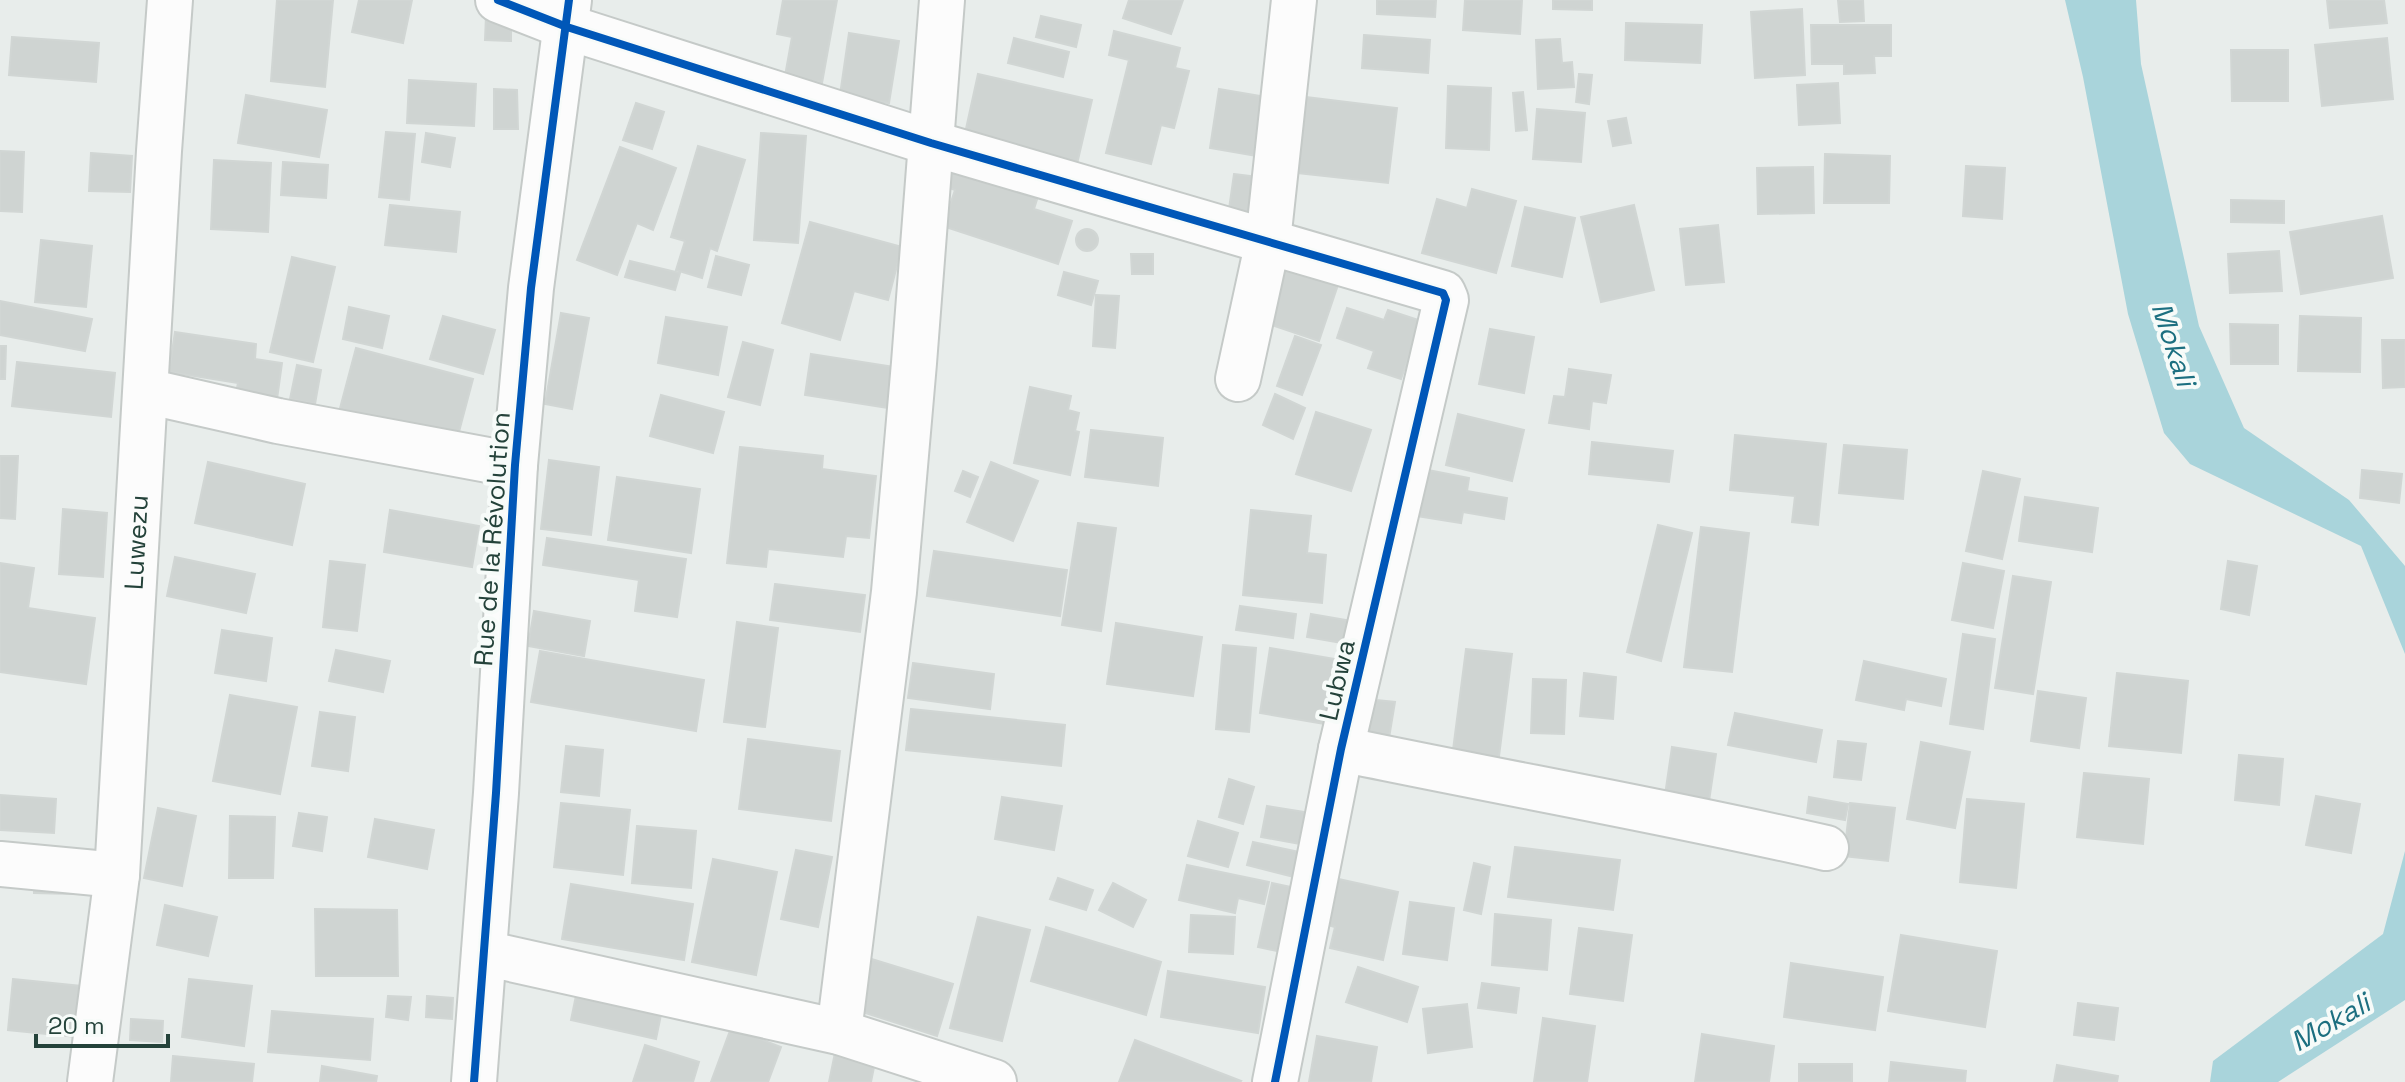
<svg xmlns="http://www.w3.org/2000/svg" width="2405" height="1082" font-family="'Space Grotesk',sans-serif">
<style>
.water{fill:#a9d4db}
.building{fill:#cfd4d2;stroke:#d1d6d4;stroke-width:2}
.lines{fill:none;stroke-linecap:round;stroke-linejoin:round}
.street-casing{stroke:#c5cac8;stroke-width:48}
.street{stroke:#fcfcfc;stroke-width:44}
.cycleway-casing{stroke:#f7fbf9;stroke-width:13}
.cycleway{stroke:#0057b8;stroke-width:8}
.labels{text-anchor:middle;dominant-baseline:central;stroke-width:8;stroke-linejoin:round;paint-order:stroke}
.street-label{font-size:26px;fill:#24423a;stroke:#f7fbf9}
.water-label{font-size:28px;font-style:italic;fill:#1c6f80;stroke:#f7fbf9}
</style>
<rect width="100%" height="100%" fill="#e8edeb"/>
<!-- water -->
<g class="water">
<polygon points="2065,0 2136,0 2141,64 2199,326 2244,428 2349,500 2405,566 2405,654 2361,546 2190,464 2164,433 2128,314 2083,77"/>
<polygon points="2405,851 2405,1000 2278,1082 2210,1082 2213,1061 2383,934"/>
</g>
<!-- building -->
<g class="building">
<polygon points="277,0 333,0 325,87 271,81"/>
<polygon points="359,0 412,0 403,43 352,32"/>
<polygon points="783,0 837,0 822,83 785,76 792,37 777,34"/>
<polygon points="1129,0 1183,0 1171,34 1123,18"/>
<polygon points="1377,0 1436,0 1435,17 1377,14"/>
<polygon points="1465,0 1522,0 1520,34 1463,30"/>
<polygon points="1553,0 1592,0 1592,10 1553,9"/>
<polygon points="1838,0 1863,0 1864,21 1840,22"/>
<polygon points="2327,0 2384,0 2387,23 2330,28"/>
<polygon points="1802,9 1805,75 1755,78 1751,12"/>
<polygon points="486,16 511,16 511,41 485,40"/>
<polygon points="1041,16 1081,25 1076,47 1036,37"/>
<polygon points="1626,23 1702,25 1700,63 1625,60"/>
<polygon points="1811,25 1891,25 1891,56 1874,56 1875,73 1844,74 1844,64 1812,64"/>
<polygon points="1114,31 1180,48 1175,68 1189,71 1174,128 1161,125 1151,164 1106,153 1129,60 1109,55"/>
<polygon points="849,33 899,41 889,103 840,95"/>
<polygon points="1364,35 1430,40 1428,73 1362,68"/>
<polygon points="12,37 99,43 96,82 9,75"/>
<polygon points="1014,38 1069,52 1063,77 1008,63"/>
<polygon points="2387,38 2393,99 2322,106 2315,45"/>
<polygon points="1560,39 1562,63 1572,62 1574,87 1538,89 1536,40"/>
<polygon points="2231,50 2288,50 2288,101 2232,101"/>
<polygon points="978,74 1092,100 1077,164 964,138"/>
<polygon points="1579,74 1592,75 1589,104 1576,102"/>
<polygon points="409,80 476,84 474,126 407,123"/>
<polygon points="1838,83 1840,123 1799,125 1797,85"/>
<polygon points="1448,86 1491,88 1489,150 1446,148"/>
<polygon points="494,89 517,90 518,129 494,129"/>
<polygon points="1219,89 1272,98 1263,157 1210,148"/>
<polygon points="1523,92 1527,130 1516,131 1513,93"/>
<polygon points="246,95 327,110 319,157 238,143"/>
<polygon points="1306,97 1397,108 1388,183 1298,173"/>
<polygon points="636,103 664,112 652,149 623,140"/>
<polygon points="1537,109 1585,113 1581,162 1533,159"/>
<polygon points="1626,118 1631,143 1613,146 1608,121"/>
<polygon points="386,132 415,134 409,200 379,197"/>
<polygon points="426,133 455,138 450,167 422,162"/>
<polygon points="761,133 806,136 798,243 754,240"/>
<polygon points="698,146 745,160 717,251 710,248 702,278 676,270 685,241 671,237"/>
<polygon points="620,147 676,168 653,230 637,223 617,275 577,260"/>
<polygon points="0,151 24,152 22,212 0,211"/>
<polygon points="91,153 132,156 130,192 89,191"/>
<polygon points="1825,154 1890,156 1889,203 1824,203"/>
<polygon points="214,160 271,163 268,232 211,229"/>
<polygon points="953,161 1040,190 1034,209 1072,221 1058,264 943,226 955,190 944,186"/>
<polygon points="283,162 328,165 326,198 281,195"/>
<polygon points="1966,166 2005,168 2002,219 1963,216"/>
<polygon points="1813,167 1814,213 1758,214 1757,168"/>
<polygon points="1234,174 1259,177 1253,219 1228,216"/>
<polygon points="1472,189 1516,201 1496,273 1422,253 1437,199 1467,208"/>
<polygon points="2231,200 2284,201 2284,223 2231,222"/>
<polygon points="390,205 460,212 456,252 385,245"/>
<polygon points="1634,205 1654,290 1601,302 1581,217"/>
<polygon points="1525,207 1575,218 1562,277 1512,266"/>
<polygon points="2382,216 2393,278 2301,294 2290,232"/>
<polygon points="810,222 902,247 888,300 854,291 840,340 782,323"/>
<polygon points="1718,225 1724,282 1686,285 1680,229"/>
<circle cx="1087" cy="240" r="11"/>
<polygon points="41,240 92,246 86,307 35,302"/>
<polygon points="2279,251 2282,291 2230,293 2228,254"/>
<polygon points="1131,254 1153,254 1153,274 1132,274"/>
<polygon points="716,256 749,265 741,295 708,287"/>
<polygon points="292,257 335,267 313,362 270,352"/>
<polygon points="630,261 680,273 675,290 625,277"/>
<polygon points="1277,261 1339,282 1319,341 1257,320"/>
<polygon points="1064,272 1098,281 1091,305 1058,295"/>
<polygon points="1096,295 1119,296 1115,348 1093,346"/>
<polygon points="0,301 92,319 85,351 0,335"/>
<polygon points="349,307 389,316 382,348 343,339"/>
<polygon points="1347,308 1384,320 1388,310 1421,321 1401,379 1368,368 1374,351 1337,338"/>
<polygon points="561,313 589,318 572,409 545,404"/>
<polygon points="443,316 495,330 483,374 430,359"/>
<polygon points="2300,316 2361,318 2360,372 2298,371"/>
<polygon points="666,317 727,327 718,375 658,363"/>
<polygon points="2230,324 2278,325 2278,364 2231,364"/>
<polygon points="1490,329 1534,337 1524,393 1479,384"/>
<polygon points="175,332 256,344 255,359 282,363 277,399 236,393 238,383 169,372"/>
<polygon points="1295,336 1321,345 1302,395 1277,386"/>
<polygon points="2382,340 2405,340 2405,387 2383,388"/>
<polygon points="743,342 773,350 760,405 728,397"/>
<polygon points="0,346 6,346 5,379 0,379"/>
<polygon points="356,348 473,379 456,443 339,412"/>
<polygon points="811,354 901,368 895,409 805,395"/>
<polygon points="17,362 115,373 111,417 12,406"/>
<polygon points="297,365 321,370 315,404 290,399"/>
<polygon points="1569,369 1611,375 1606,403 1592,401 1589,429 1549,423 1554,396 1565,397"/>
<polygon points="1030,387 1071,396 1068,410 1079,413 1075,431 1079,432 1070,475 1014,463"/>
<polygon points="1275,394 1305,408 1293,439 1263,425"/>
<polygon points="661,395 724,412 713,453 650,436"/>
<polygon points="1316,412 1371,430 1351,491 1296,474"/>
<polygon points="1458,414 1524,430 1512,481 1446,465"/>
<polygon points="1091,430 1163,438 1158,486 1085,477"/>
<polygon points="1735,435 1826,444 1818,525 1792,522 1795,496 1730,490"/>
<polygon points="1592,442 1673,451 1669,482 1589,474"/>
<polygon points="1844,445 1907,450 1903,499 1839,493"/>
<polygon points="740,447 823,456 822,469 876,476 869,538 846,536 843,557 768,549 766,567 727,563"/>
<polygon points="0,456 18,456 15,519 0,518"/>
<polygon points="549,460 599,467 591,535 541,529"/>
<polygon points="208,462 305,484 292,545 195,523"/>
<polygon points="991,462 1038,481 1013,541 967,522"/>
<polygon points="1418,468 1469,478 1467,491 1507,498 1504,519 1463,512 1461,523 1410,515"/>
<polygon points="2362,470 2402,474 2399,503 2360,498"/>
<polygon points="963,471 978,477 970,497 955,491"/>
<polygon points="1983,471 2020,479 2002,559 1966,551"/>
<polygon points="617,477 700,489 691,553 608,540"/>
<polygon points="2025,497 2098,508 2092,552 2019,541"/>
<polygon points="63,509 107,513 103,577 59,574"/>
<polygon points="390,510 479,526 472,567 384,552"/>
<polygon points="1251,510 1311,516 1307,553 1326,555 1322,603 1243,595"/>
<polygon points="1078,523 1116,528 1101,631 1062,625"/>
<polygon points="1658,525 1692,533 1661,661 1627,652"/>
<polygon points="1701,527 1749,533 1732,672 1684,667"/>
<polygon points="547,538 686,559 677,617 635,611 639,580 543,565"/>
<polygon points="934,551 1067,570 1060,616 927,596"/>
<polygon points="175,557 255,574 246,613 167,596"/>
<polygon points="330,561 365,565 357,631 323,627"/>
<polygon points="2228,561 2257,566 2249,615 2221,609"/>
<polygon points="0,563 34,568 28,608 95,618 86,684 0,672"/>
<polygon points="1963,563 2004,571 1993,628 1952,620"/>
<polygon points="2013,576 2051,582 2033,694 1995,688"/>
<polygon points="775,584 865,595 860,632 770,620"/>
<polygon points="1240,606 1296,614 1293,638 1236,630"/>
<polygon points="534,611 590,621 584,656 528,646"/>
<polygon points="1311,614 1352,621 1348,644 1307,637"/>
<polygon points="737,622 778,628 765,727 724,722"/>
<polygon points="1116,623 1202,637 1193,696 1107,684"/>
<polygon points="222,630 272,638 266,681 215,673"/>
<polygon points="1963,634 1995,639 1983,729 1950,724"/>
<polygon points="1223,645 1256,648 1249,732 1216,729"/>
<polygon points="1270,648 1341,660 1331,725 1260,713"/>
<polygon points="1466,649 1512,654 1498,764 1452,758"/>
<polygon points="336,650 390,661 383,692 329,681"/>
<polygon points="540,651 704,680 696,731 531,702"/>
<polygon points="1384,656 1376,700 1395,702 1386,756 1355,751"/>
<polygon points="1864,661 1946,679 1941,706 1906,699 1904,710 1856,700"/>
<polygon points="913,663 994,674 990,709 908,698"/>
<polygon points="1584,673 1616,677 1613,719 1580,716"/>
<polygon points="2117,673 2188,681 2181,753 2109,746"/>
<polygon points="1533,679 1566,680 1564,734 1531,733"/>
<polygon points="2038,691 2086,698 2079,748 2031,741"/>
<polygon points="230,695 297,707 280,794 213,781"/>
<polygon points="911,709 1065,725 1061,766 906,750"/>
<polygon points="320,712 355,717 348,771 312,766"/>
<polygon points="1735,713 1822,730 1816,762 1728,745"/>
<polygon points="748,739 840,751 831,821 739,809"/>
<polygon points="1838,741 1866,744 1861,780 1834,777"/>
<polygon points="1921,742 1970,752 1955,828 1907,819"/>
<polygon points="566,746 603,750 599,796 561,792"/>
<polygon points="1672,747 1716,754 1708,808 1664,802"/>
<polygon points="2239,755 2283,759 2279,805 2235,800"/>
<polygon points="2084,773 2149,779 2143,844 2077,837"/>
<polygon points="1229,779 1254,787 1243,824 1219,817"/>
<polygon points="0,795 56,799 54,833 0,830"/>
<polygon points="2316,796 2360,804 2351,853 2306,845"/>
<polygon points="1002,797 1062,806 1054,850 995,839"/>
<polygon points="1809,797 1848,804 1845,820 1807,813"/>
<polygon points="1967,799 2024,804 2016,888 1960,882"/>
<polygon points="561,803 630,810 623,875 554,867"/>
<polygon points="1850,803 1895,808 1888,861 1844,856"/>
<polygon points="1267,806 1311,813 1306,845 1261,837"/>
<polygon points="158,808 196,816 182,886 144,878"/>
<polygon points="299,813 327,817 322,851 293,846"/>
<polygon points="230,816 275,817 273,878 229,878"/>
<polygon points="375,819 434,830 427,869 368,857"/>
<polygon points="1198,821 1238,833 1228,867 1188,856"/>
<polygon points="637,826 696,831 691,888 632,883"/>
<polygon points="1253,842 1304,853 1298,878 1247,865"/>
<polygon points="1515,847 1620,860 1613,910 1508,897"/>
<polygon points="796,850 832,857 818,927 781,919"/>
<polygon points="713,859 777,872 756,975 692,962"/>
<polygon points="1474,863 1490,867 1481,914 1464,910"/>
<polygon points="1187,865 1269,882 1264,904 1238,898 1235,913 1179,900"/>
<polygon points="34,878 74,878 73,894 34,893"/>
<polygon points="1058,878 1093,890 1086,910 1050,899"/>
<polygon points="1334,878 1398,892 1383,960 1330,948 1335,927 1324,924"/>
<polygon points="1113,883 1146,900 1133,927 1099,910"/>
<polygon points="1272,883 1305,890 1291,954 1258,947"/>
<polygon points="571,884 693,904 684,960 562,939"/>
<polygon points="1410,902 1454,908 1447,960 1403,954"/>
<polygon points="165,905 217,917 208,956 157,945"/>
<polygon points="315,909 397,910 398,976 316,976"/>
<polygon points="1495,914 1551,920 1547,970 1492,965"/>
<polygon points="1191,915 1235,917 1233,954 1189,952"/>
<polygon points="978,917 1030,930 1002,1041 950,1028"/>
<polygon points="1046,927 1161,962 1146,1015 1031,981"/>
<polygon points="1579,928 1632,935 1623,1001 1570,994"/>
<polygon points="1901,935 1997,951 1985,1027 1888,1011"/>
<polygon points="865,957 953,984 937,1036 850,1008"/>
<polygon points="1791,963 1883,977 1875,1030 1784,1017"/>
<polygon points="1358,967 1418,987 1407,1022 1346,1002"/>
<polygon points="1168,971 1265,987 1258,1033 1161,1017"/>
<polygon points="13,979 81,986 76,1037 8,1030"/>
<polygon points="189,979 252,986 244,1046 182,1037"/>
<polygon points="579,981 664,1000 656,1039 571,1020"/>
<polygon points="1482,983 1519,988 1516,1013 1478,1008"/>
<polygon points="388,996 411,997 408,1020 386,1017"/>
<polygon points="427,996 453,998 452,1019 426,1017"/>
<polygon points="2078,1003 2118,1008 2114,1040 2074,1035"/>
<polygon points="1467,1004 1472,1047 1428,1053 1423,1009"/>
<polygon points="272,1011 373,1019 370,1060 268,1052"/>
<polygon points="1543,1018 1595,1026 1587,1082 1534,1082"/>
<polygon points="131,1019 163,1021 162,1042 130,1040"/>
<polygon points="731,1028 781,1047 768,1082 711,1082"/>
<polygon points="1702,1034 1774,1046 1769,1082 1695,1082"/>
<polygon points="1317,1036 1377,1047 1371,1082 1309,1082"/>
<polygon points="1135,1040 1241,1081 1240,1082 1119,1082"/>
<polygon points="645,1045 699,1062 693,1082 633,1082"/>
<polygon points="836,1048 876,1057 871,1082 829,1082"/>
<polygon points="173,1056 254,1064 252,1082 171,1082"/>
<polygon points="1891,1062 1966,1071 1965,1082 1889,1082"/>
<rect x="1799" y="1064" width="53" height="18"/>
<polygon points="2057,1065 2118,1076 2117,1082 2054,1082"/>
<polygon points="322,1066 377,1076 376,1082 320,1082"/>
</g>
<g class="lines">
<defs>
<g id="street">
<polyline points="498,0 567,27 931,143 1443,293 1446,300 1341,749 1275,1082"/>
<polyline points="1238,379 1268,241 1294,0"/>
<polyline points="146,391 278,421 515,465"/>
<path d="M1341,749C1503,783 1665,811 1826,848"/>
<polyline points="0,864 117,875"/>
<polyline points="484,953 839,1032 994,1082"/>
<polyline points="839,1032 894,592 914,363 942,0"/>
<path id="s1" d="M90,1082L117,875L159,151L170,0"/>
<polyline points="474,1082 496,793 515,465 531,288 569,0"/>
</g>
</defs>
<!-- street casing -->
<use href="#street" class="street-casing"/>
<!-- street -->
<use href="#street" class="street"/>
<defs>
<g id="cycleway">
<polyline points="498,0 567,27 931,143 1443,293 1446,300 1341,749 1275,1082"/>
<polyline points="474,1082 496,793 515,465 531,288 569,0"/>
</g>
</defs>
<!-- cycleway casing -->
<use href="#cycleway" class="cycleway-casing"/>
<!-- cycleway -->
<use href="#cycleway" class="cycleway"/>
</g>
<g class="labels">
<!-- street labels -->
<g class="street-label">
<text transform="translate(492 539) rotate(-86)">Rue de la Révolution</text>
<text stroke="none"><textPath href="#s1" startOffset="542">Luwezu</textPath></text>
<text transform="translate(1337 680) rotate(-77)">Lubwa</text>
</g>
<!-- water labels -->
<g class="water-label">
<text transform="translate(2174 344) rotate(72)">Mokali</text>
<text transform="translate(2330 1022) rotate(-30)">Mokali</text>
</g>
</g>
<!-- scale -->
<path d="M36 1034v12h132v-12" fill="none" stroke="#24423a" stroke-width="4"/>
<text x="48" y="1034" font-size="24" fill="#24423a" stroke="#f7fbf9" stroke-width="6" paint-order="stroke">20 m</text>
</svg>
